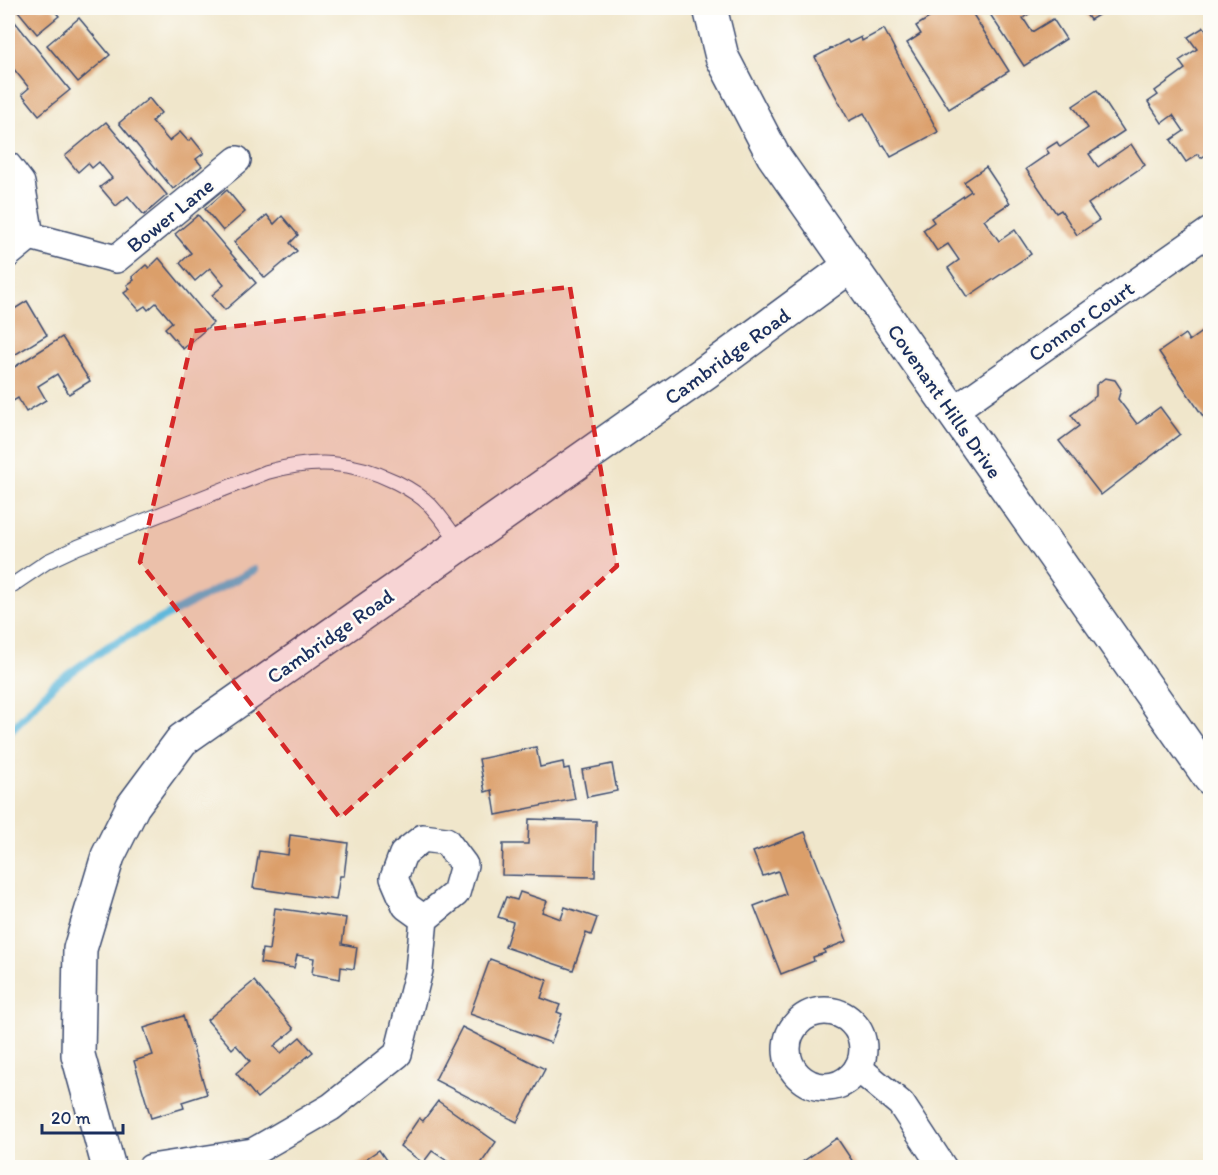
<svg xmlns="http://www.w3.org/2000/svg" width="1218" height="1175" font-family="Itim,sans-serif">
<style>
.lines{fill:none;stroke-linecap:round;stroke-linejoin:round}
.stream{stroke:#5eb8db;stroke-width:8}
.building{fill:#db9f6b}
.service-casing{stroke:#3b4a6e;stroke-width:16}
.minor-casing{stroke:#3b4a6e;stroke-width:30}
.tertiary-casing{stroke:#3b4a6e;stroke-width:36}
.service{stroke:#fff;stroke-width:14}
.minor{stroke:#fff;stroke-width:27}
.tertiary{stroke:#fff;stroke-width:33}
.marked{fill:#d62828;fill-opacity:0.2;stroke:#d62828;stroke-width:4.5;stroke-dasharray:12 8;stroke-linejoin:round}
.labels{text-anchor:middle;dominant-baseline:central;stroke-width:5;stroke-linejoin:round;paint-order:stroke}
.street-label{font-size:21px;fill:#1b2f5e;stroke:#fdfcf7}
</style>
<rect width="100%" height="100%" fill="#fdfcf7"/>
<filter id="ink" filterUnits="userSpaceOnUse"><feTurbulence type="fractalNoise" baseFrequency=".0167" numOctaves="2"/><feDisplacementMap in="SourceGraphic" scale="12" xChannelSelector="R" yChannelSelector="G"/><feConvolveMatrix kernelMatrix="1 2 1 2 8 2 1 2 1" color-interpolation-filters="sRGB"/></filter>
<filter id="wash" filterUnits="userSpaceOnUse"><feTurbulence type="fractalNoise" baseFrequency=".008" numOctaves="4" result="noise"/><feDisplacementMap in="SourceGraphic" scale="24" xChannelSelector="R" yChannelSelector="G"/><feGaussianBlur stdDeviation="1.35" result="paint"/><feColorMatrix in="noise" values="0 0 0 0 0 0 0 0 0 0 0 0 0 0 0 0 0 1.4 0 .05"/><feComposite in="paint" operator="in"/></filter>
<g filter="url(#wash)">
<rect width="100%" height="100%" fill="#f0e6cb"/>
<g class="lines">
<!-- stream -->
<polyline class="stream" points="8,734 54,684 109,646 254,570"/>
</g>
<g id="blocks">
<!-- building -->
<g class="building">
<polygon points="22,8 52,8 59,16 37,34 18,11"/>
<polygon points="955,8 969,8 1009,71 949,109 907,43 921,34 916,26 940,11 943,15"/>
<polygon points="986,8 1038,8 1023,18 1032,32 1053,19 1066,39 1024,66"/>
<polygon points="1082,8 1110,8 1090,20"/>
<polygon points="11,17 70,90 39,115 22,94 29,88 13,68 8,73 8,20"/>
<polygon points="79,18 110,55 78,82 47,45"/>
<polygon points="1204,27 1210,37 1210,152 1201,158 1198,154 1186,162 1171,140 1184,131 1173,115 1162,123 1148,102 1158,95 1155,91 1185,69 1179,61 1197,49 1188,37"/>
<polygon points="884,29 938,132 891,157 884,145 882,146 864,113 849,121 815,57 847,40 849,43 861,37 862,41"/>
<polygon points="1097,90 1124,131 1089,154 1098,167 1131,144 1145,165 1088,204 1099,220 1077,235 1061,210 1056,213 1026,169 1049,153 1046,149 1057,142 1060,147 1088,128 1073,106"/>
<polygon points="149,98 161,113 152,121 169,141 180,132 188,141 192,138 204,153 196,159 202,166 173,189 119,123"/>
<polygon points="106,122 167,195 144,215 128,196 116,206 100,187 112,178 99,162 92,168 88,163 78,172 65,156"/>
<polygon points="986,167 1010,203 984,220 999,241 1015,230 1031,254 967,297 948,268 959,260 948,244 937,251 923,230 934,222 931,218 971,191 964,182"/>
<polygon points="227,190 245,212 223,231 205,209"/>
<polygon points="198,215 256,283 225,310 212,295 224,285 210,268 195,281 180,263 191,253 175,234"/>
<polygon points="267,215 274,224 282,216 298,235 290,243 297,251 265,278 234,242"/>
<polygon points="159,258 213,323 183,349 165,328 172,322 156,303 148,310 145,306 139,310 124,293 130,289 127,285 134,280 132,277 146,265 149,268"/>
<polygon points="27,301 47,335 8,359 8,313"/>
<polygon points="1210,326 1210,419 1207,422 1159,352 1185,334 1189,341"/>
<polygon points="62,337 90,381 69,394 57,374 38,386 46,400 26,412 18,398 8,404 8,371"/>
<polygon points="1105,378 1115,380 1121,389 1118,399 1137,424 1160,407 1180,434 1101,495 1059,441 1079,426 1071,415 1096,396 1096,385"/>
<polygon points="536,747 540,767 563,762 564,769 569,768 575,799 496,815 492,790 485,792 479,759"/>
<polygon points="612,764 617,791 587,797 582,770"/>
<polygon points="529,819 596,821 595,877 502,875 503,844 528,844"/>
<polygon points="805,832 847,941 824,950 825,953 813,957 814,961 781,974 754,906 786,894 778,871 763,876 753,852"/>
<polygon points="290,835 348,843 344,876 340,876 336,900 253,888 259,851 288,855"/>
<polygon points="520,892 547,901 542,912 561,919 565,907 597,918 591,935 586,933 573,970 505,947 513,922 498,917 506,897 517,900"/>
<polygon points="275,908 346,918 342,944 357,947 354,969 341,967 340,979 312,974 314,958 297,955 294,968 260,963 262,949 269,950"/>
<polygon points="490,959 547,980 541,998 560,1005 557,1012 562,1014 551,1043 470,1014"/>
<polygon points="254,981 294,1029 274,1046 281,1053 300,1037 313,1052 257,1098 236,1073 250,1061 236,1045 232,1049 207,1020"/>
<polygon points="183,1016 207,1094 182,1102 184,1108 151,1118 134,1061 153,1055 144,1028"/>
<polygon points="462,1027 545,1069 517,1122 435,1080"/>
<polygon points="438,1101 496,1142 478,1168 443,1168 447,1161 432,1151 423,1163 400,1146 419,1118 423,1121"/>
<polygon points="837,1138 857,1168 800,1168 798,1165"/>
<polygon points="379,1150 388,1163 380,1168 352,1168"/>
</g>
</g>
</g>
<g filter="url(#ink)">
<use href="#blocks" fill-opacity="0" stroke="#3b4a6e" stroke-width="1.5"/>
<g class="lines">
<defs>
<path id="service" d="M8,588L48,561L78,547L267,472C314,459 351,460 396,482C408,488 420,495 430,505C441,517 451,531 460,545"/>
<g id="minor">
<polyline points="8,166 21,183 30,236 8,254"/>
<polyline points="30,236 116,259 237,160"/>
<polyline points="953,411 1210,231"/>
<circle cx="825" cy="1049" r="38"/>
<polyline points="858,1068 901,1104 943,1168"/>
<polyline points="151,1168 253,1152 331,1107 398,1054 419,970 424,919 456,893 464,865 446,841 423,838 403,854 394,878 406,906 424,919"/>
</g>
<g id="tertiary">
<polyline points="710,8 722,57 773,155 1210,778"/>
<polyline points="109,1168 78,1055 80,949 108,856 133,806 182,740 706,372 850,266"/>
</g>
</defs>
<!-- service casing -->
<use href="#service" class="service-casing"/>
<!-- minor casing -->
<use href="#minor" class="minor-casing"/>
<!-- tertiary casing -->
<use href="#tertiary" class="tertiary-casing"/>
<!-- service -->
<use href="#service" class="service"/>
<!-- minor -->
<use href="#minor" class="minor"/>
<!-- tertiary -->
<use href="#tertiary" class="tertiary"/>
</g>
</g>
<!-- marked area -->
<path class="marked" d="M570,287L617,566L340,818L140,562L194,331Z"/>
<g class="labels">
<!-- street labels -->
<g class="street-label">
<text transform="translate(170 215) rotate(-39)">Bower Lane</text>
<text transform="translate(1081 321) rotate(-35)">Connor Court</text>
<text transform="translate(727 356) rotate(-36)">Cambridge Road</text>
<text transform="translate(945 401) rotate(55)">Covenant Hills Drive</text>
<text transform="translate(330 636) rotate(-35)">Cambridge Road</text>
</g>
</g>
<!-- margin -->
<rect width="1218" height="1175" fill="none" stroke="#fdfcf7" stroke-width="30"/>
<!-- scale -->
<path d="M42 1124v9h81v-9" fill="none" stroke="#1b2f5e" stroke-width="3"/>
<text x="51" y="1124" font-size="18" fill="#1b2f5e" stroke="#fdfcf7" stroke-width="4.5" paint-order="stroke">20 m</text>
</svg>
